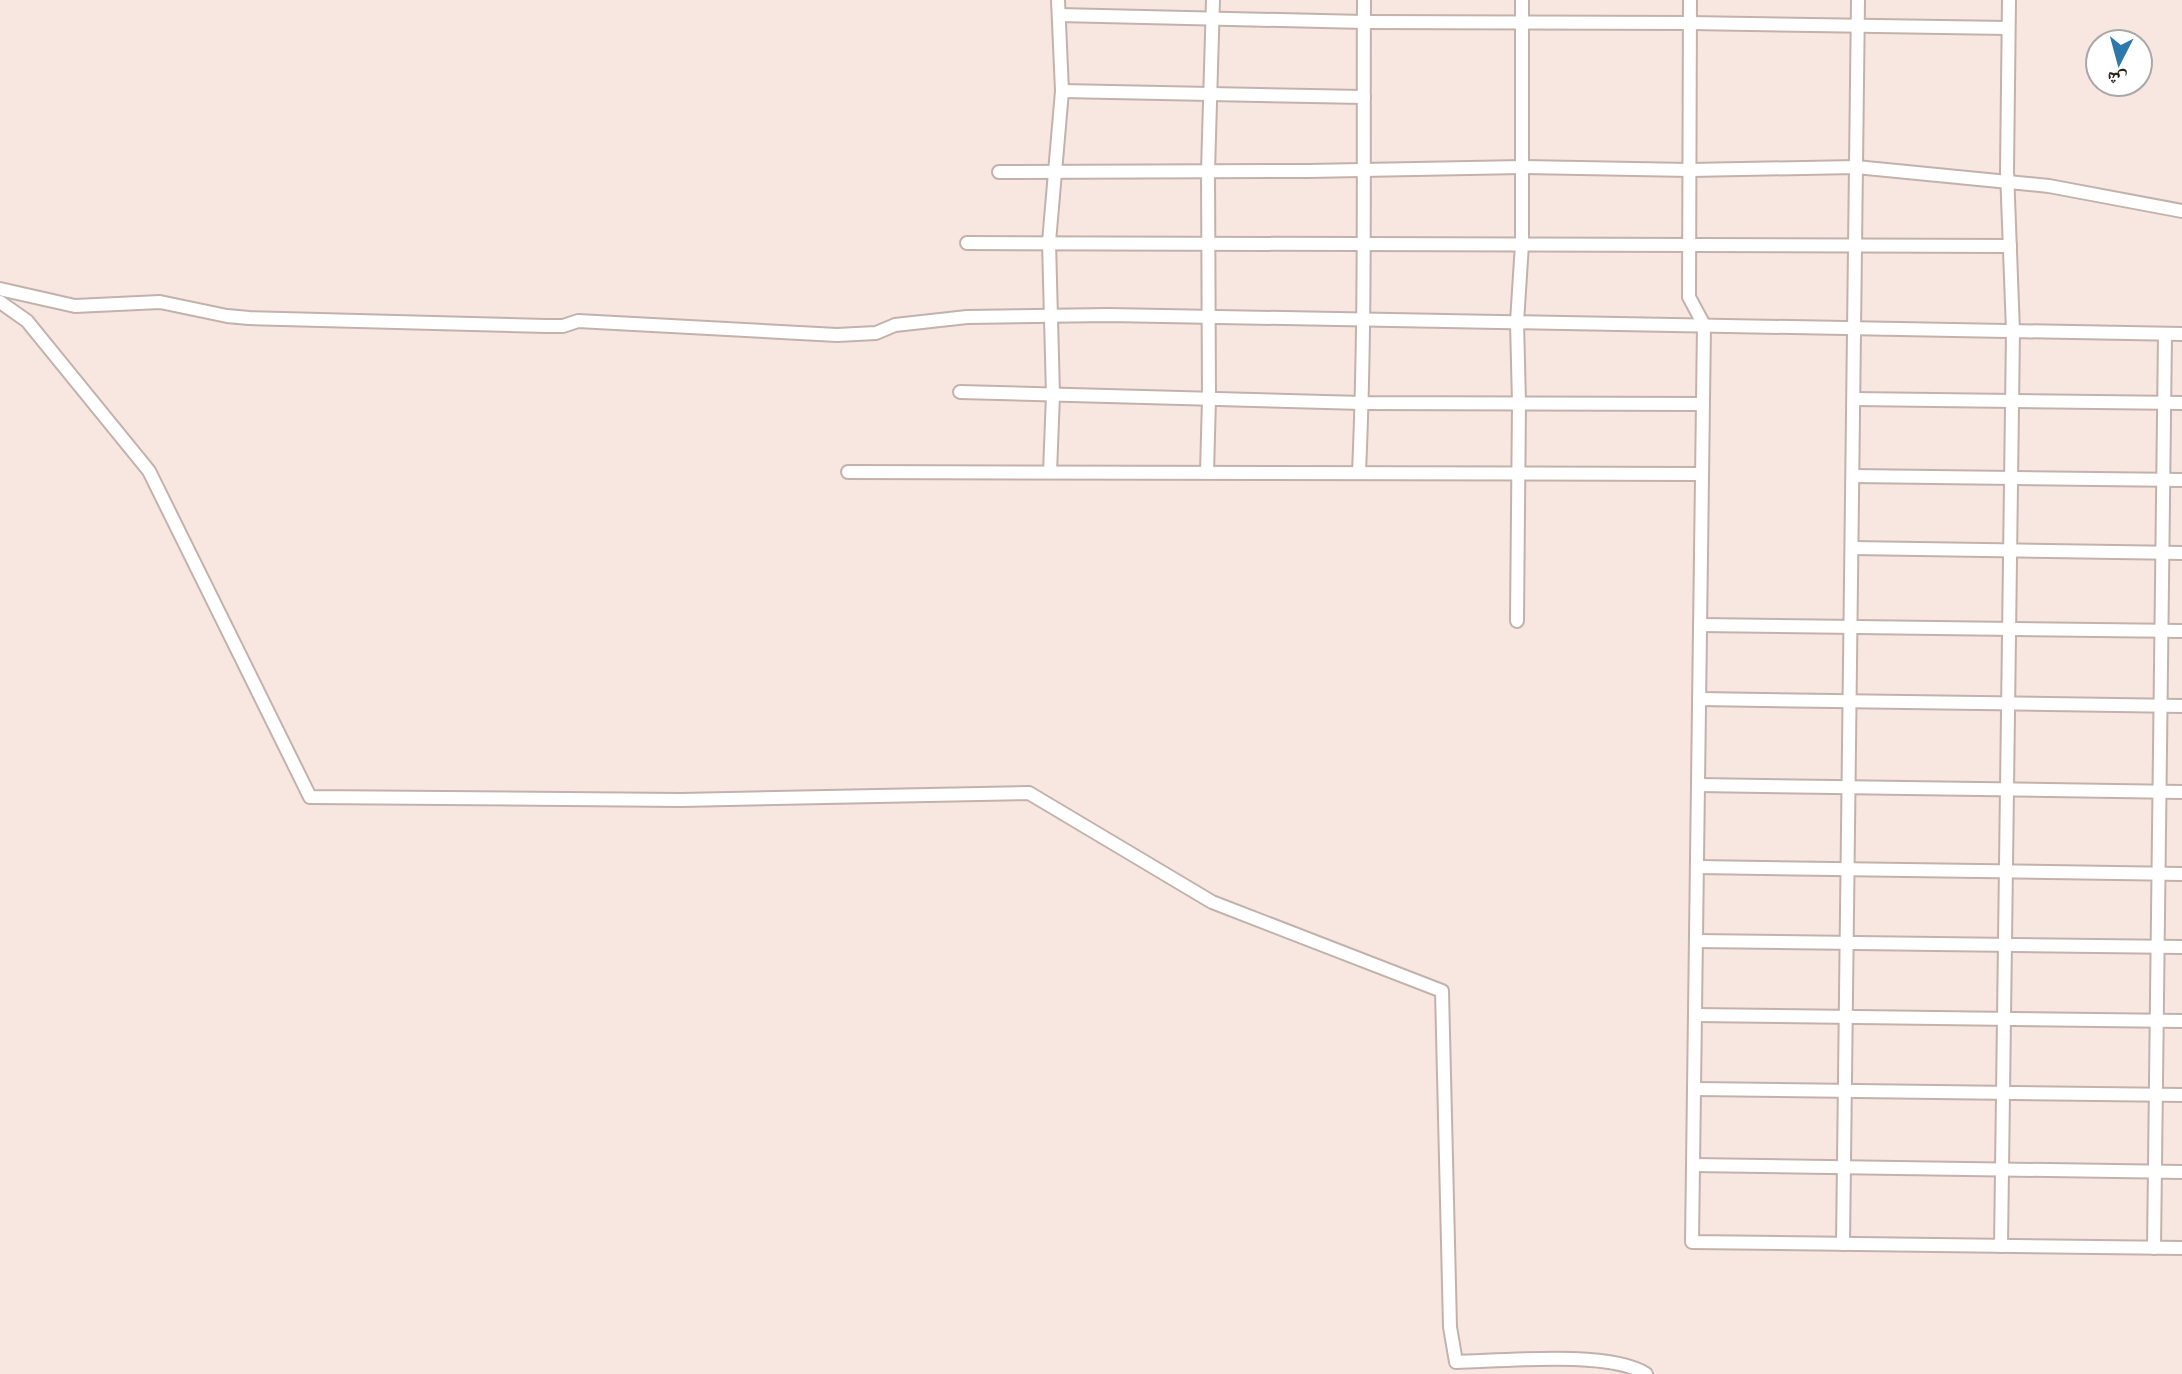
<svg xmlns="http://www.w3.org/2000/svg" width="2182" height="1374" font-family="Roboto,'Noto Naskh Arabic',sans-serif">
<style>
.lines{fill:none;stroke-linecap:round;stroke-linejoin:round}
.minor-casing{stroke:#c2b2ab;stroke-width:16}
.minor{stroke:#fff;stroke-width:12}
</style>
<rect width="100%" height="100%" fill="#f7e7e0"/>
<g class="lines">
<defs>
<g id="minor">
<polyline points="1690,0 1689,297 1704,325 1692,1242 2182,1248"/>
<polyline points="1059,15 1364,22 1690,23 2008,28"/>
<polyline points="1062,91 1364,97"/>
<polyline points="999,172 1308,171 1522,167 1690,170 1856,167 2049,186 2182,211"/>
<polyline points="967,243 2010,246"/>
<polyline points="0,289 75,306 160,302 227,316 249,318 546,326 563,326 578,321 837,335 876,333 895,325 967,317 1109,315 2182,334"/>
<path d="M0,302L27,321L149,471L310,797L681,800L1029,793L1212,902L1442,991L1450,1327L1456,1362C1501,1361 1610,1350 1646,1374"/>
<polyline points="960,392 1362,403 1703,404"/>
<polyline points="1854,399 2182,403"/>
<polyline points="848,472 1702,474"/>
<polyline points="1050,472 1053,395 1049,242 1062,91 1058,0"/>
<polyline points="1207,472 1209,399 1208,171 1213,0"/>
<path d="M1359,472C1366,315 1363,157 1364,0"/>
<polyline points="1853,476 2182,480"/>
<polyline points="1852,548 2182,553"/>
<polyline points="1517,621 1519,403 1517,322 1522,244 1522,0"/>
<polyline points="1700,625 2182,631"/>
<polyline points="1699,699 2182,706"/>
<polyline points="1698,785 2182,792"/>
<polyline points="1697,867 2182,874"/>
<polyline points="1696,941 2182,947"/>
<polyline points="1695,1015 2182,1021"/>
<polyline points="1694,1089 2182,1095"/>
<polyline points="1693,1165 2182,1172"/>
<polyline points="1843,1244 1858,0"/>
<polyline points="2001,1246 2013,331 2007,171 2009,0"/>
<polyline points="2154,1248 2165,334"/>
</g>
</defs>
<!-- minor casing -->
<use href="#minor" class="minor-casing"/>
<!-- minor -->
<use href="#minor" class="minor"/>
</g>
<!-- north arrow -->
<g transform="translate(2119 63) rotate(186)"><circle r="33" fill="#ffffff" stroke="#aaa8a7" stroke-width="2"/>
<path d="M0-5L12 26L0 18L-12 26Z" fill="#2e79ac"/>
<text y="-10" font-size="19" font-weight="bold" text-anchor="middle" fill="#2b2522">ش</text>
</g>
</svg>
